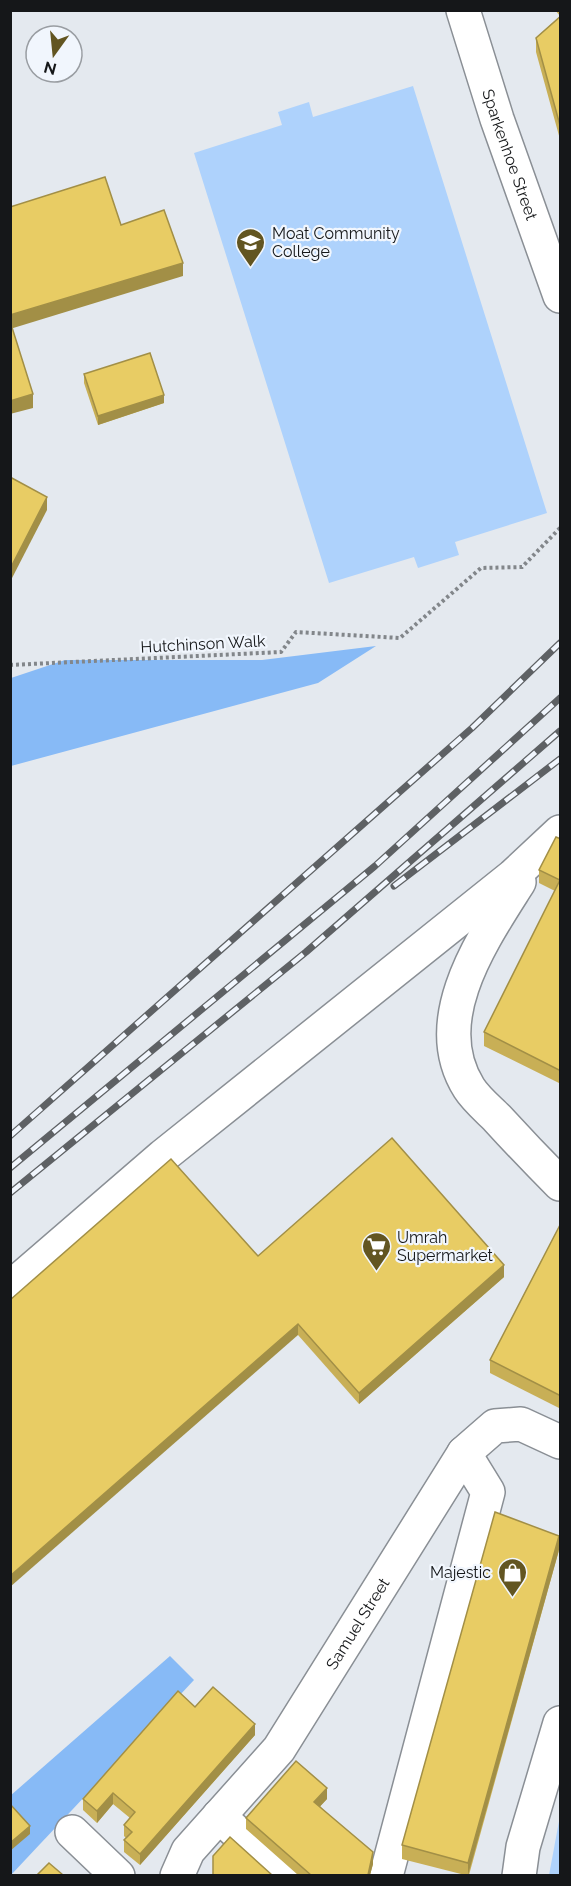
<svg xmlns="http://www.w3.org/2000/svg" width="571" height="1886" font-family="Raleway,sans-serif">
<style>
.green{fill:#aed2fc}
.forest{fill:#87baf6}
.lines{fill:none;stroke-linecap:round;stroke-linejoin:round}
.minor-casing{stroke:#8a8f95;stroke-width:36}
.major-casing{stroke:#8a8f95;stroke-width:36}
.path{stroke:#82868a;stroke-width:4;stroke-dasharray:3 3;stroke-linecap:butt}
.minor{stroke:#fff;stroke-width:33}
.major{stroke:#fff;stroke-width:33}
.rail-casing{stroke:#5e6164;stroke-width:7}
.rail{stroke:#f1f6fd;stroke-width:4.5;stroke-dasharray:14;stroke-linecap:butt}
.wall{fill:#c8af56}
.shaded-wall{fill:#a28f46}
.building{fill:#e8cc64;stroke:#a28f46;stroke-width:1.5}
.labels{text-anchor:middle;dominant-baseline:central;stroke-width:4.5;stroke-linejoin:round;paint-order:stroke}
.street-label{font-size:16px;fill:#151719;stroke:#f1f6fd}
.poi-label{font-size:16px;fill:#151719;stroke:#f1f6fd;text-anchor:start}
</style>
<rect width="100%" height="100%" fill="#e4e9ef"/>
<!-- green -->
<g class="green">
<polygon points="413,86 547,513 455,542 459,555 418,568 414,557 329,583 194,153 282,125 278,112 309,102 313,117"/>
<polygon points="560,1816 560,1875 549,1875"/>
</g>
<!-- forest -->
<g class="forest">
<polygon points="376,646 318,683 11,766 11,678 65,660 262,660"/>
<polygon points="170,1656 194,1680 11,1875 10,1796"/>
</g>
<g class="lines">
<defs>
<g id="minor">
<path id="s1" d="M463,10L497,119L560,296"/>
<path d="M519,882C483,939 426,1020 469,1088C476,1099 488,1109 497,1118C518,1141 539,1163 560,1184"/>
<polyline points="10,1288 163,1156 513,876 560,832"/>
<polyline points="219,1816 284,1876"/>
<polyline points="72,1832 118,1876"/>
<path id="s2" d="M177,1876L188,1851L279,1749L464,1453L495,1426L521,1424L560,1442"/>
<polyline points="386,1876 488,1492 464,1453"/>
</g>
<polyline id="major" points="519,1876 523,1847 560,1723"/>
</defs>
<!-- minor casing -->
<use href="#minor" class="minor-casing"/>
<!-- major casing -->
<use href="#major" class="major-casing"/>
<!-- path -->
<polyline class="path" points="10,665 281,652 296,632 400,638 481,568 522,567 560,528"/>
<!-- minor -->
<use href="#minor" class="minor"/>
<!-- major -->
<use href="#major" class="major"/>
<defs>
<g id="rail">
<polyline points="394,886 560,759"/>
<polyline points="10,1136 472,728 560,643"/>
<polyline points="10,1168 375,866 560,698"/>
<polyline points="10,1193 306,952 560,731"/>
</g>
</defs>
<!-- rail casing -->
<use href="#rail" class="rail-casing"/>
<!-- rail -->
<use href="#rail" class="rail"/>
</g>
<!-- wall -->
<g class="wall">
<polygon points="555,10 561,10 561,143 536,52 536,38 560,16"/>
<polygon points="84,374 164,403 98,425 84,383"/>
<polygon points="561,839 561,1084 484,1046 484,1032 555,891 539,883 539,870"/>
<polygon points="561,1223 561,1409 490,1373 490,1360"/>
<polygon points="258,1256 504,1277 359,1404 298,1335"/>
<polygon points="559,1550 469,1875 465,1875 402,1859 402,1845"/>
<polygon points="195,1707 255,1735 140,1865 124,1852 124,1840 126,1838 124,1836 124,1825 130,1818 113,1804 97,1823 83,1810 83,1799"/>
<polygon points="327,1799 320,1806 373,1864 370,1875 298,1875 246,1829 246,1818"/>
</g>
<!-- shaded-wall -->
<g class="shaded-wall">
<polygon points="183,263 183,276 10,329 10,315"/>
<polygon points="33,394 33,408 10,414 10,401"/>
<polygon points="164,395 164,403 98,425 98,416"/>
<polygon points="47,497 47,510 10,582 10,569"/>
<polygon points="504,1265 504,1277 359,1404 359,1393"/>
<polygon points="298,1324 298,1335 10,1587 10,1576"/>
<polygon points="559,1536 559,1550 468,1875 468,1863"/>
<polygon points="255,1724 255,1735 140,1865 140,1854"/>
<polygon points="327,1788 327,1799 314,1813 314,1802"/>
<polygon points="113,1793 113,1804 97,1823 97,1811"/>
<polygon points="30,1826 30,1834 10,1851 10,1843"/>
<polygon points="373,1852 373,1864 370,1875 368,1875"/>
</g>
<!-- building -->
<g class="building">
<polygon points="561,16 561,129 536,38"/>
<polygon points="105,177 121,225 164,210 183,263 10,315 10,207"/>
<polygon points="10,321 33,394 10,401"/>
<polygon points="150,353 164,395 98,416 84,374"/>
<polygon points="10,477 47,497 10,569"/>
<polygon points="556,837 561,839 561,1071 484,1032 560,880 539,870"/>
<polygon points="392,1138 504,1265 359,1393 298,1324 10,1576 10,1300 171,1159 258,1256"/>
<polygon points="561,1223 561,1396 490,1360"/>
<polygon points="495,1512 559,1536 468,1863 402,1845"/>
<polygon points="213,1687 255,1724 140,1854 124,1840 132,1832 124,1825 135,1812 113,1793 97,1811 83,1799 178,1691 195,1707"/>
<polygon points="296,1761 327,1788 314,1802 373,1852 368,1875 311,1875 246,1818"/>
<polygon points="10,1804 30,1826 10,1843"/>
<polygon points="230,1837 272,1875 213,1875 213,1856"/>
<polygon points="49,1863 63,1875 37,1875"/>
</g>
<!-- icons -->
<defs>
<symbol id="school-pin" viewBox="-11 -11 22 30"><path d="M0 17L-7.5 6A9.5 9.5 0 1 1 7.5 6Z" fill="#625521" stroke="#f1f6fd"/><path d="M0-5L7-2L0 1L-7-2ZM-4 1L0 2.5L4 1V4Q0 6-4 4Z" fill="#fff"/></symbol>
<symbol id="supermarket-pin" viewBox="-11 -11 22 30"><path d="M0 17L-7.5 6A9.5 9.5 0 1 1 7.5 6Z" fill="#625521" stroke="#f1f6fd"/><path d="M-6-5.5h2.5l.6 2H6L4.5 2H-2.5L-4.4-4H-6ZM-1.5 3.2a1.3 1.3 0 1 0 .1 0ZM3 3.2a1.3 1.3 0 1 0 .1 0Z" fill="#fff"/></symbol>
<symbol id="shop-pin" viewBox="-11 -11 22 30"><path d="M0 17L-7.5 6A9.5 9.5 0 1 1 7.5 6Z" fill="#625521" stroke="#f1f6fd"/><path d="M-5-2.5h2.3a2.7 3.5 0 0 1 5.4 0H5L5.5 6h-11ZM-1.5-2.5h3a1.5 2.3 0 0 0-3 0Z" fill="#fff"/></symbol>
</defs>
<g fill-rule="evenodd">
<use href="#school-pin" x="234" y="226" width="33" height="45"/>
<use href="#supermarket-pin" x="360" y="1230" width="33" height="45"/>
<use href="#shop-pin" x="496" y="1556" width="33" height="45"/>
</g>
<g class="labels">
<!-- street labels -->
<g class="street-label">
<text stroke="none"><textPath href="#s1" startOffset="152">Sparkenhoe Street</textPath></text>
<text transform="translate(203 644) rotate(-3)">Hutchinson Walk</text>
<text stroke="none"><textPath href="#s2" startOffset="312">Samuel Street</textPath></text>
</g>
<!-- poi labels -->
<g class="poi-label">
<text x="272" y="233">Moat Community<tspan x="272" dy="18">College</tspan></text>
<text x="397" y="1237">Umrah<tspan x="397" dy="18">Supermarket</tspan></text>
<text x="491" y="1572" text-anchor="end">Majestic</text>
</g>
</g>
<!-- border -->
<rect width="571" height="1886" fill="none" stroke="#151719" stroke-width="24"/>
<!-- north arrow -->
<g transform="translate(54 54) rotate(195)"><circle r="28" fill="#f1f6fd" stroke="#999da2" stroke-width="1.5"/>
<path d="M0-4.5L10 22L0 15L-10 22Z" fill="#625521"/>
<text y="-9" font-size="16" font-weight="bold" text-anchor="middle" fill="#151719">N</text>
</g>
</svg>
